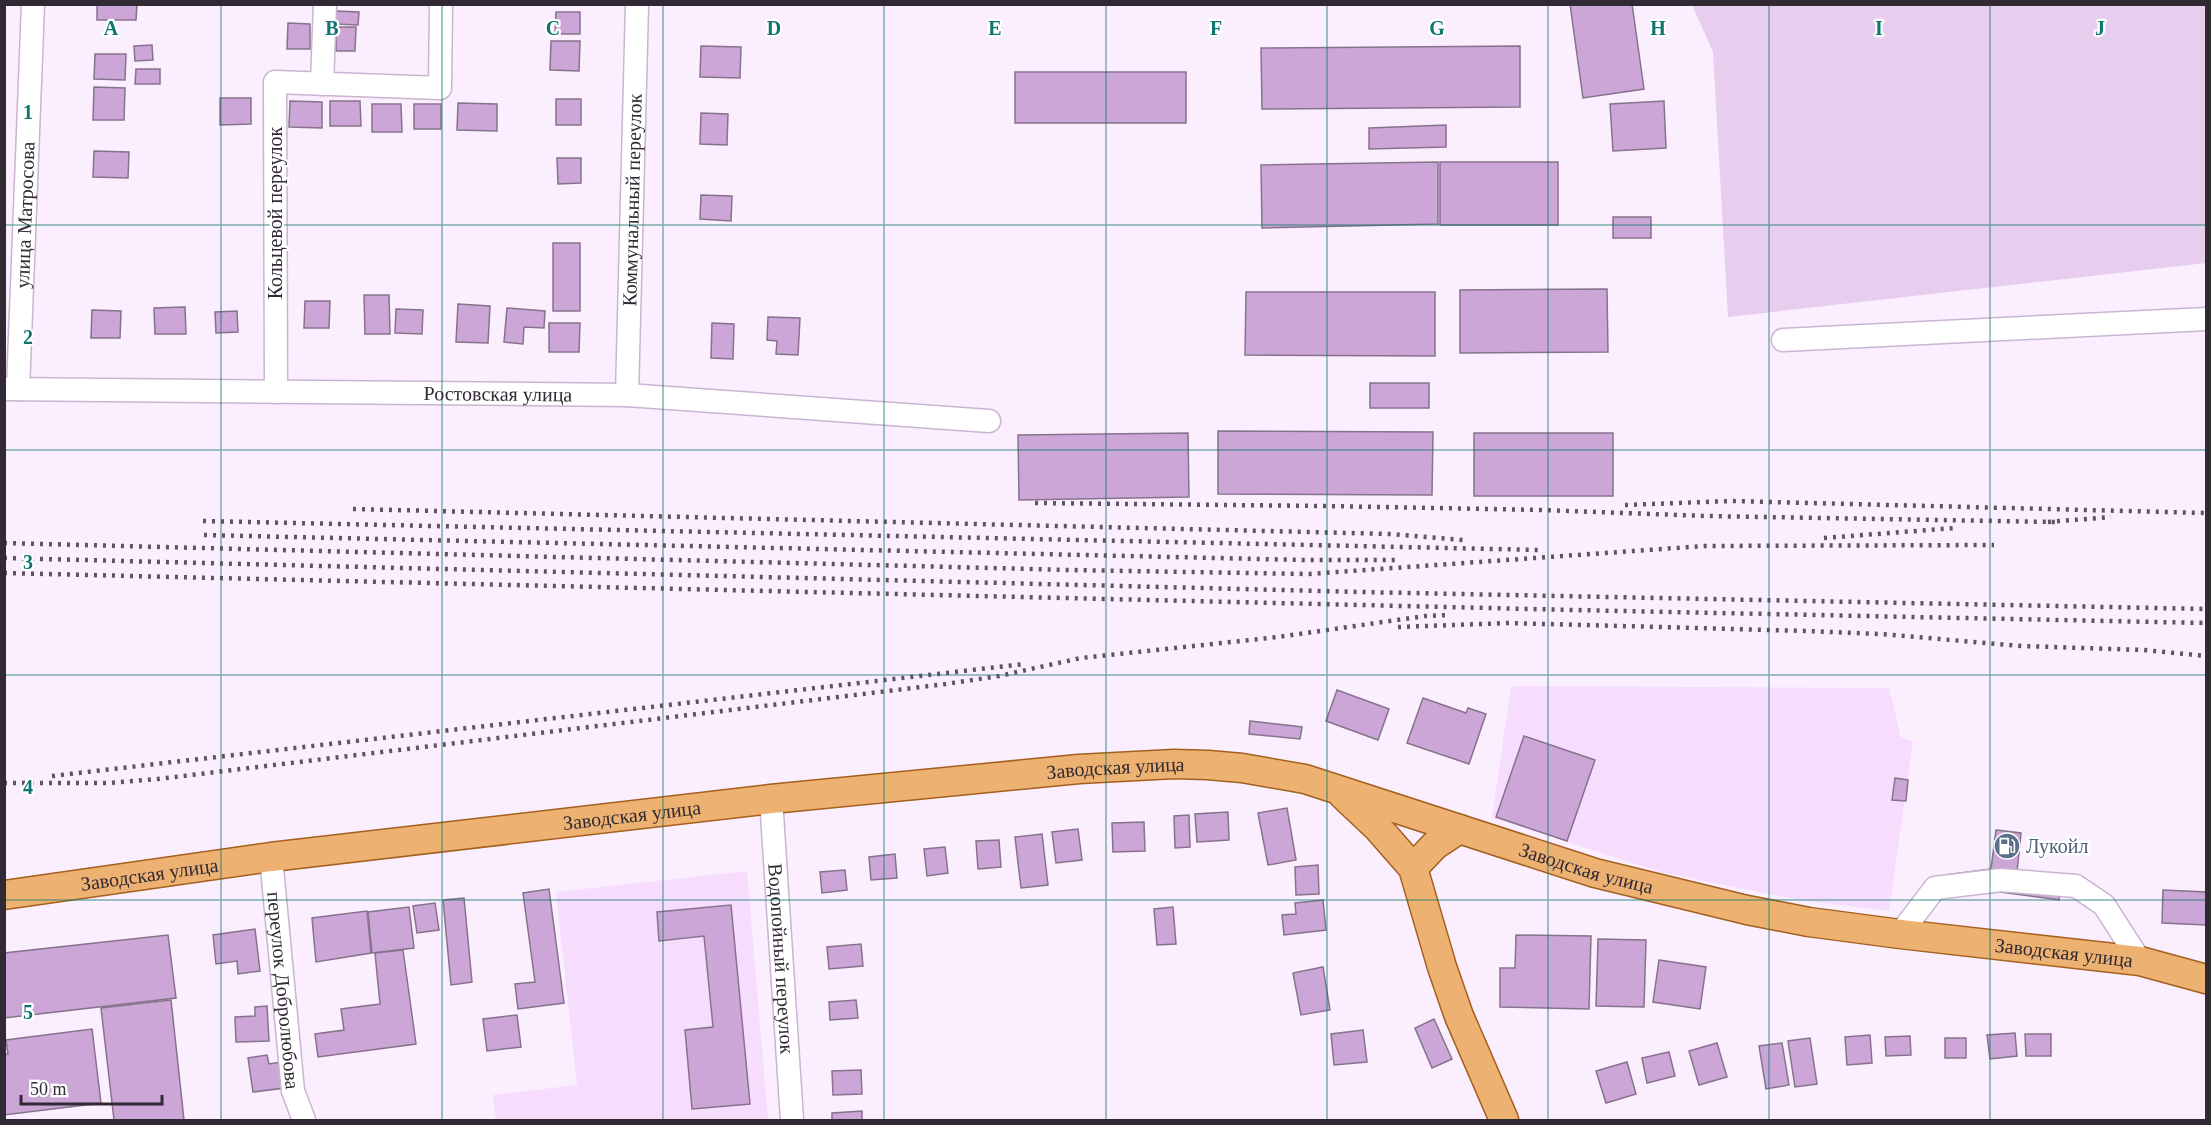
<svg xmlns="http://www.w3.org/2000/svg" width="2211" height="1125" font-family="'Times New Roman',serif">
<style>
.built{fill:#f6dcfd}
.green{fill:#e7ceee}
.building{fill:#cda6d8;stroke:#86738b;stroke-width:1.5}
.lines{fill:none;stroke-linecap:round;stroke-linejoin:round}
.minor-casing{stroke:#cab5d0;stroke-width:25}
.major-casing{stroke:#a3601e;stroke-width:31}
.minor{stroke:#fff;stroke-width:22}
.major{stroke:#edb271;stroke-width:28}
.rail{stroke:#5d5460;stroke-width:4.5;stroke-dasharray:3 6;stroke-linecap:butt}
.grid{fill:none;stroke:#0f766e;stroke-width:1.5;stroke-opacity:0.55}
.labels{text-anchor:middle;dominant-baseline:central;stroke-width:4.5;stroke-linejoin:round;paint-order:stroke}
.street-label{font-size:20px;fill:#312934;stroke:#fff}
.service-label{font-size:20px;fill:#4e5e75;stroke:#fff;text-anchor:start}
.grid-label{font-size:20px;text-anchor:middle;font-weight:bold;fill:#0f766e;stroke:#fff;stroke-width:4.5;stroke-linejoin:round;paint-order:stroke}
</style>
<rect width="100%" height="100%" fill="#fbeeff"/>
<!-- built -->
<g class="built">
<polygon points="1511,686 1889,688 1901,738 1913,741 1889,911 1799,900 1661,872 1492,818"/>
<polygon points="747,871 768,1120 496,1120 493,1095 577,1085 556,892"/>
</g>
<!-- green -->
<polygon class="green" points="1692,5 2206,5 2206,263 1728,317 1713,52"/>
<!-- building -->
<g class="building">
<polygon points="97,4 137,4 136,20 97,20"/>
<polygon points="1570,4 1632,4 1644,89 1583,98"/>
<polygon points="336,11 359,12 358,25 336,24"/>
<polygon points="556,12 580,12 580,34 555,34"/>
<polygon points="288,23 310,24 310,49 287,49"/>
<polygon points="336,27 356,27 355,51 336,51"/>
<polygon points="551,41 580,41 579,71 550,70"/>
<polygon points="152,45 153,60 135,61 134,46"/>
<polygon points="701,46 741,47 740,78 700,77"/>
<polygon points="1520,46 1520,107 1262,109 1261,48"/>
<polygon points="95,54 126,54 125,80 94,79"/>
<polygon points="136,69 160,69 160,84 135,84"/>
<rect x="1015" y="72" width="171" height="51"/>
<polygon points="94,87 125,88 124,120 93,120"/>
<polygon points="220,98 251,98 251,124 220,125"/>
<rect x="556" y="99" width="25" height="26"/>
<polygon points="290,101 322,102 322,128 289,127"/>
<polygon points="330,101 360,101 361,126 330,126"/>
<polygon points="1664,101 1666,148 1613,151 1610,104"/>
<polygon points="458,103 497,104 497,131 457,130"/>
<polygon points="372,104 401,104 402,132 372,132"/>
<rect x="414" y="104" width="27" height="25"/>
<polygon points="701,113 728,114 727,145 700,144"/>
<polygon points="1446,125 1446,147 1369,149 1369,128"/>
<polygon points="94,151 129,152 128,178 93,177"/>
<polygon points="557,158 581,158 581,183 558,184"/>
<polygon points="1438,162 1438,224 1262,228 1261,165"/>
<rect x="1440" y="162" width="118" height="63"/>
<polygon points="701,195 732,196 731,221 700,219"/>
<rect x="1613" y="217" width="38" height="21"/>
<rect x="553" y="243" width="27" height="68"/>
<polygon points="1607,289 1608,352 1460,353 1460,290"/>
<polygon points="1246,292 1435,292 1435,356 1245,355"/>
<polygon points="364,295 389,295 390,334 365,334"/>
<polygon points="305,301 330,301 329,328 304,328"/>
<polygon points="458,304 490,306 488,343 456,342"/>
<polygon points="185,307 186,334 155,334 154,308"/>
<polygon points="507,308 545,311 544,328 524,327 523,344 504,342"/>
<polygon points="396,309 423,310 422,334 395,333"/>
<polygon points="92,310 121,311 120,338 91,338"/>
<polygon points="237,311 238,332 216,333 215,312"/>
<polygon points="768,317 800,318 798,355 776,354 777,341 767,340"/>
<polygon points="549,323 580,323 579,352 549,352"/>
<polygon points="712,323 734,324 733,359 711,358"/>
<rect x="1370" y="383" width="59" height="25"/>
<polygon points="1218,431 1433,432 1432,495 1218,494"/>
<polygon points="1188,433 1189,497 1019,500 1018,435"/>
<rect x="1474" y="433" width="139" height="63"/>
<polygon points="1337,690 1389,709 1378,740 1326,721"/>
<polygon points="1423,698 1466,713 1468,708 1486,714 1469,764 1407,743"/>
<polygon points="1250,721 1302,727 1300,739 1249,734"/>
<polygon points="1524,736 1595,760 1567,841 1496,817"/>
<polygon points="1895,778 1908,780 1906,801 1892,800"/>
<polygon points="1287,808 1296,860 1268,865 1258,813"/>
<polygon points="1228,812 1229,840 1197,842 1195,814"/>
<polygon points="1189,815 1190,847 1175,848 1174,816"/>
<polygon points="1144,822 1145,851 1113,852 1112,823"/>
<polygon points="1078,829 1082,860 1056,863 1052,832"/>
<polygon points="1996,830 2021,833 2017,872 2062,877 2059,900 2000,892 1949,896 1946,875 1991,869"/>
<polygon points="1042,834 1048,885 1021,888 1015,837"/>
<polygon points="999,840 1001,867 978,869 976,841"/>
<polygon points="945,847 948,873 927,876 924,849"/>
<polygon points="895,854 897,878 871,880 869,857"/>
<polygon points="1318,865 1319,894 1296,895 1295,867"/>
<polygon points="845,870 847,890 822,893 820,872"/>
<polygon points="549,889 564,1003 518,1009 515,984 535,982 523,893"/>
<polygon points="2163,890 2206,892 2206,925 2162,923"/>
<polygon points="464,898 472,982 451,985 443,900"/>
<polygon points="1323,900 1326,930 1284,935 1282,915 1296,914 1295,903"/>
<polygon points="435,903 439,930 417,933 413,906"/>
<polygon points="731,905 750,1104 692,1109 685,1030 713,1027 704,936 659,941 657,912"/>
<polygon points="409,907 414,948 372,953 368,912"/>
<polygon points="1173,907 1176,944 1157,945 1154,909"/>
<polygon points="367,911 371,953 316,962 312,918"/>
<polygon points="255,929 260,971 238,974 237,961 216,964 213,935"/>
<polygon points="168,935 176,998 4,1018 4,953"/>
<polygon points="1516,935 1591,936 1589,1009 1500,1007 1500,968 1515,968"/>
<polygon points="1598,939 1646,940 1644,1007 1596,1006"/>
<polygon points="861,944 863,966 829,969 827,947"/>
<polygon points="403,950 416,1044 318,1057 315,1034 344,1030 341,1009 380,1004 375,953"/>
<polygon points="1659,960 1706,967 1700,1009 1653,1002"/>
<polygon points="1323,967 1330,1010 1301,1015 1293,973"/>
<polygon points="171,1000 184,1120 114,1120 101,1008"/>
<polygon points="856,1000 858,1018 830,1020 829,1002"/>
<polygon points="267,1006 269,1041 236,1042 235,1017 255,1016 255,1007"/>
<polygon points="517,1015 521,1047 487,1051 483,1019"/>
<polygon points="1434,1019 1452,1059 1432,1068 1415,1028"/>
<polygon points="92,1029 101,1103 4,1115 4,1054 8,1054 6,1040"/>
<polygon points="1363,1030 1367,1062 1334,1065 1331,1034"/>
<polygon points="2015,1033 2017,1056 1990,1059 1987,1035"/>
<polygon points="2025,1034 2051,1034 2051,1056 2026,1056"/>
<polygon points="1870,1035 1872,1063 1847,1065 1845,1037"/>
<polygon points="1910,1036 1911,1055 1886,1056 1885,1037"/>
<polygon points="1810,1038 1817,1084 1795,1087 1788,1041"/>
<rect x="1945" y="1038" width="21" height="20"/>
<polygon points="1717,1043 1727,1077 1699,1085 1689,1051"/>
<polygon points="1782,1043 1789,1085 1766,1089 1759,1046"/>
<polygon points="1669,1052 1675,1076 1647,1083 1642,1058"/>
<polygon points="267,1055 269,1064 281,1062 285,1088 253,1092 248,1058"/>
<polygon points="1627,1062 1636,1094 1606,1103 1596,1071"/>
<polygon points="861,1070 862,1094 833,1095 832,1071"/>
<polygon points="862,1111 862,1120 832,1120 832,1113"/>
</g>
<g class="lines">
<defs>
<g id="minor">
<polyline points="322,84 325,4"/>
<polyline points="1783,340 2206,319"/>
<path id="s1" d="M4,389L627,395L989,421"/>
<path id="s2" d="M18,389L33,4"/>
<polyline points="276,392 275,82 440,88 441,4"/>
<path id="s3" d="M627,395L637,4"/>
<path id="s4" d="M771,799L792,1120"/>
<path id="s5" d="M271,857L293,1091L304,1120"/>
<polyline points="1900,934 1935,888 2001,880 2076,886 2104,905 2140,961"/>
</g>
<g id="major">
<polyline points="1343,795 1378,828 1413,868 1442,967 1459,1016 1504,1120"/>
<polyline points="1413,868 1435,845 1459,829"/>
<path id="s6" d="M4,895L271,857L771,799L1079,769L1174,764L1208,765L1242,768L1305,779L1595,873L1747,910L1809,922L1900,934L2140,961L2206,979"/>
</g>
</defs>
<!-- minor casing -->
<use href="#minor" class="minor-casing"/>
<!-- major casing -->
<use href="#major" class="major-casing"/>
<!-- minor -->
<use href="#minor" class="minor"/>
<!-- major -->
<use href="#major" class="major"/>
<!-- rail -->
<g class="rail">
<polyline points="1035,503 1325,506 1542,510 1706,516 2055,522"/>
<polyline points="1625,505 1731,501 2206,513"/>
<polyline points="353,509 1391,534 1463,540"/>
<polyline points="203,521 1540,550"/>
<polyline points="2048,522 2111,517"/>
<polyline points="204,535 1304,560 1395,560"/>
<polyline points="1824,538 1955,528"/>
<polyline points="4,543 1070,570 1309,574 1704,546 1994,545"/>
<polyline points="4,558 1361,592 2206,609"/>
<polyline points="4,573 1573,610 2206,623"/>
<polyline points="1398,627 1509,623 1808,631 1880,634 2022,646 2144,650 2206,656"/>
<polyline points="52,776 1024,664"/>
<polyline points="4,783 109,783 158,779 946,684 999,676 1081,658 1278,637 1425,616 1450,615"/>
</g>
</g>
<!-- grid -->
<path class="grid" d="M221,4V1120M442,4V1120M663,4V1120M884,4V1120M1106,4V1120M1327,4V1120M1548,4V1120M1769,4V1120M1990,4V1120M4,225H2206M4,450H2206M4,675H2206M4,900H2206"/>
<!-- icons -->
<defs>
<symbol id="fuel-disc" viewBox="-11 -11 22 22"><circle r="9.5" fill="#5c6f8a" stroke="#fff"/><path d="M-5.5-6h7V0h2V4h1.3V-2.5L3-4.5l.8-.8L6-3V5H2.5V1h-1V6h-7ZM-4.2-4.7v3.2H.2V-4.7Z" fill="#fff"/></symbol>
</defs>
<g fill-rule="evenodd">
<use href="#fuel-disc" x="1992" y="831" width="30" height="30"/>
</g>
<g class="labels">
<!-- street labels -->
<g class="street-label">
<text stroke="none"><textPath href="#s3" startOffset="195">Коммунальный переулок</textPath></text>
<text transform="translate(275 213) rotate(-90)">Кольцевой переулок</text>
<text stroke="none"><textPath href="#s2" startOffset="174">улица Матросова</textPath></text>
<text stroke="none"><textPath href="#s1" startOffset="494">Ростовская улица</textPath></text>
<text stroke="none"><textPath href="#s6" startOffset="1119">Заводская улица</textPath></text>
<text stroke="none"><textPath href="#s6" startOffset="633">Заводская улица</textPath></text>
<text stroke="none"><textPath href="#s6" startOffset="1605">Заводская улица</textPath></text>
<text stroke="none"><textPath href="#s6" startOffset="147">Заводская улица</textPath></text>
<text stroke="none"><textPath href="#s6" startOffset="2091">Заводская улица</textPath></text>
<text stroke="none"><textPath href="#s4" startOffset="160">Водопойный переулок</textPath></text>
<text stroke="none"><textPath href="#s5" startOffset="134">переулок Добролюбова</textPath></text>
</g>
<!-- service labels -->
<g class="service-label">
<text x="2026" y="846">Лукойл</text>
</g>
</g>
<g class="grid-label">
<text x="111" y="35">A</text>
<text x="332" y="35">B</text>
<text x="553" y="35">C</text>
<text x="774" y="35">D</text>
<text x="995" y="35">E</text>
<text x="1216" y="35">F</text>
<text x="1437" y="35">G</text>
<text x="1658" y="35">H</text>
<text x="1879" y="35">I</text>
<text x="2100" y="35">J</text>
<text x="28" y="119">1</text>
<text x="28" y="344">2</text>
<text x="28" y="569">3</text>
<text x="28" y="794">4</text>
<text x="28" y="1019">5</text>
</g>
<!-- border -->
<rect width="2211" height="1125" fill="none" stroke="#312934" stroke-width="12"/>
<!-- scale -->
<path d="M21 1095v9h141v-9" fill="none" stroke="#312934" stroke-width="3"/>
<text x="30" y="1095" font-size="18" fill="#312934" stroke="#ffffff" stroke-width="4.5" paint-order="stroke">50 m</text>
</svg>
